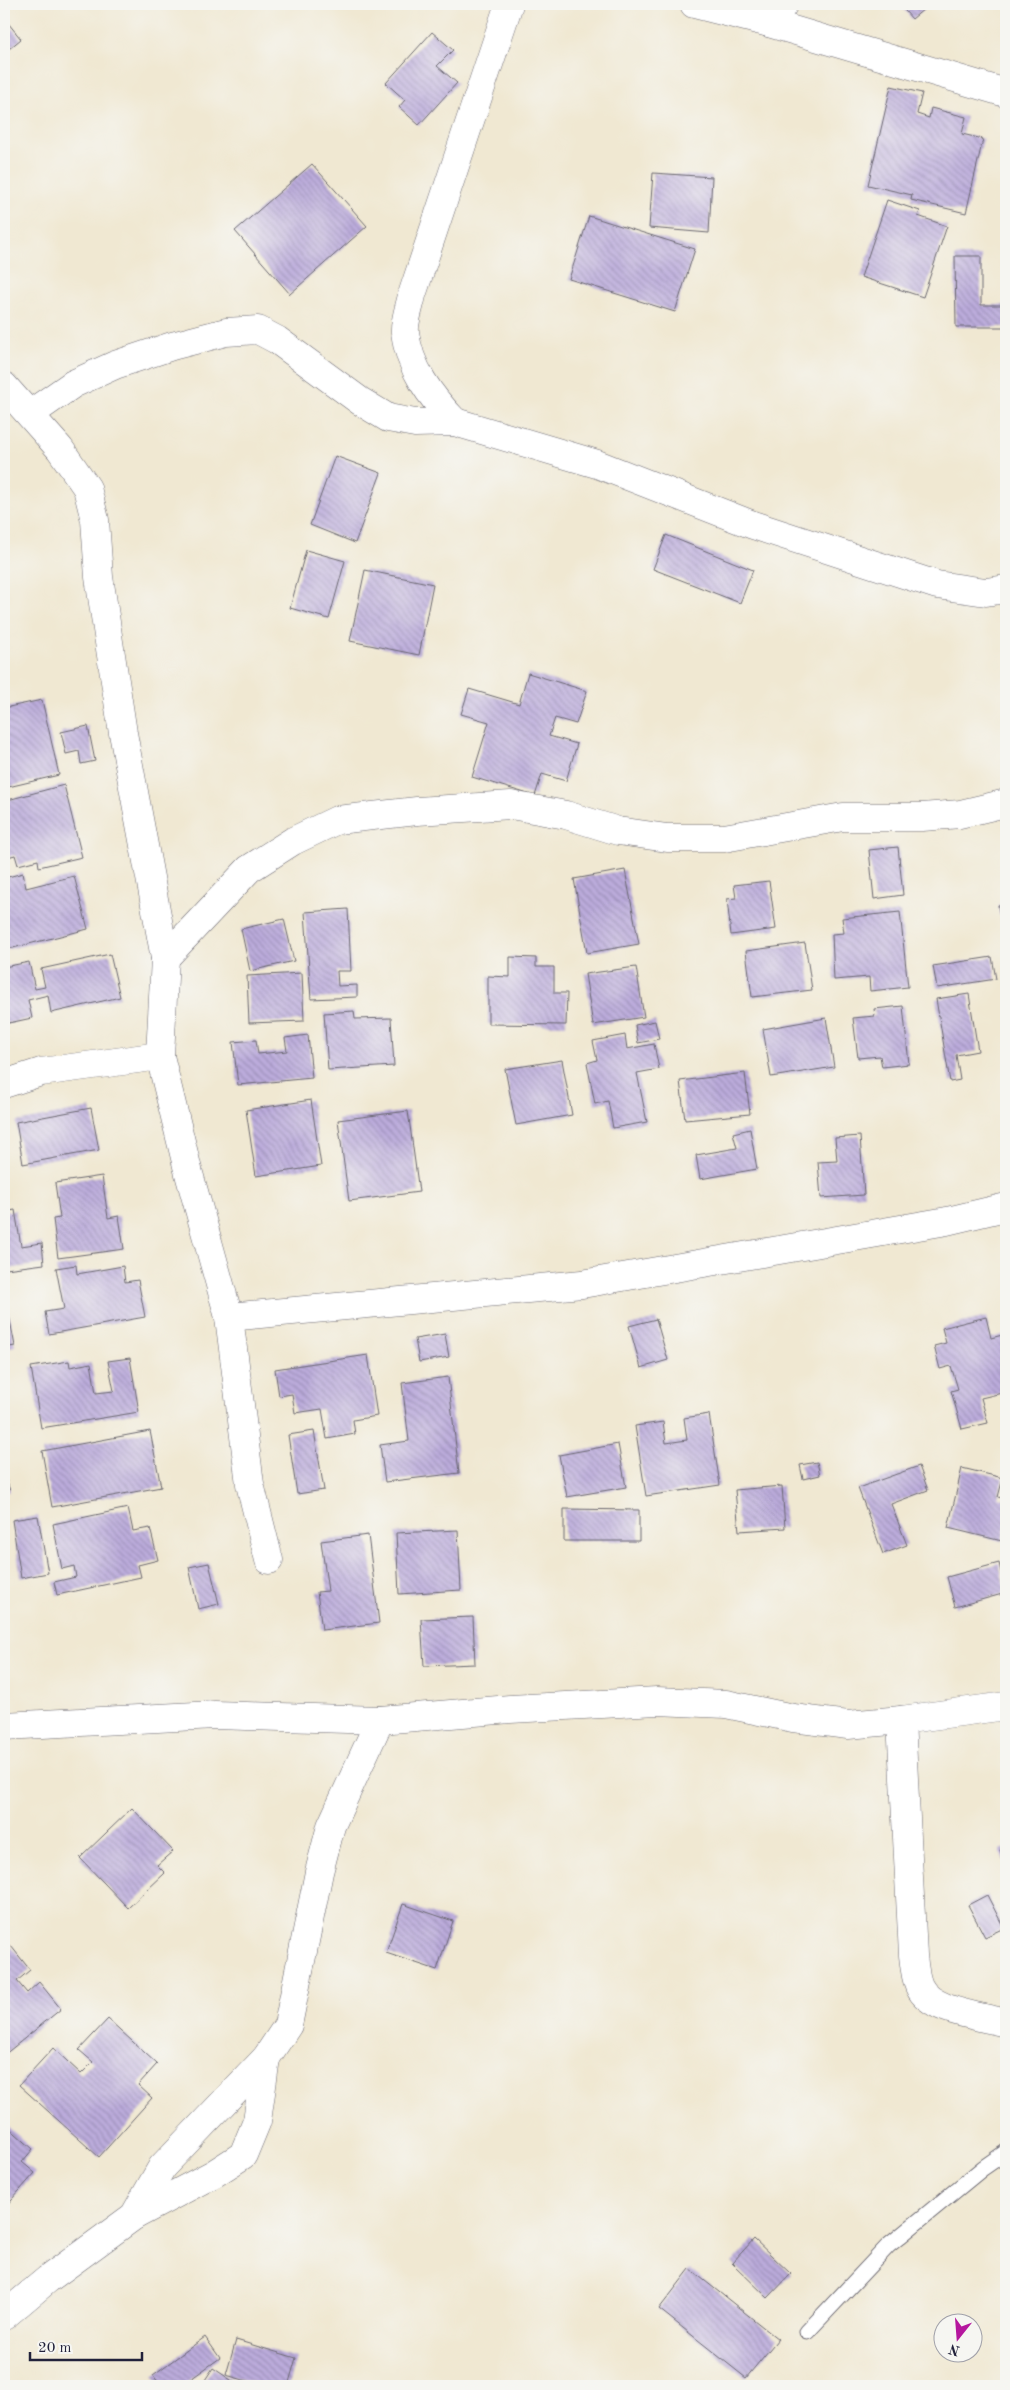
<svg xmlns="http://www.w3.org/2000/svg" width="1010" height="2390" font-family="'Old Standard TT',serif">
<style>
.building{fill:url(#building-back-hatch)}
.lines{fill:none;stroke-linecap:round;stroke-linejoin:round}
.service-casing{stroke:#6a6770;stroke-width:17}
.minor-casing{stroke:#6a6770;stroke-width:29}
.service{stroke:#fff;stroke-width:15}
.minor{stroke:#fff;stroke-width:28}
</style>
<defs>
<pattern id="building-back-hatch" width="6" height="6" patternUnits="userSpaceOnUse" patternTransform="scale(1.25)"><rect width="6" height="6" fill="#bcacdc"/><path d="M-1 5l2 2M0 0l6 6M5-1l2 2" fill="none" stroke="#988cb4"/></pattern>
</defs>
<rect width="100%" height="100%" fill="#f6f6f2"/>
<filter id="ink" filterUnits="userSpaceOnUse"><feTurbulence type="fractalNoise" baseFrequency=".02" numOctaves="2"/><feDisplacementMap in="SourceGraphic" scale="10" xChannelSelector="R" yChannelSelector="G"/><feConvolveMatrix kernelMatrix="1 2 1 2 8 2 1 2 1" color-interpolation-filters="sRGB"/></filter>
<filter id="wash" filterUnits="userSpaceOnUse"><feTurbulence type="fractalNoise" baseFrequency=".0096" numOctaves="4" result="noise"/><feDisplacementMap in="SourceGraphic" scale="20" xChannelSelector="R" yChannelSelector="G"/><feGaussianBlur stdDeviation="1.12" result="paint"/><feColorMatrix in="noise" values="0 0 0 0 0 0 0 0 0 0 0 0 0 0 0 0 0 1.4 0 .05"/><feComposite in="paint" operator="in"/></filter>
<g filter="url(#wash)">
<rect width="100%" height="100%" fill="#f0e8d2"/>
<g id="blocks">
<!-- building -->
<g class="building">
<polygon points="899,4 930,4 912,19"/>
<polygon points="4,18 21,39 4,53"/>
<polygon points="432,32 453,50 437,66 457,83 419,125 399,107 405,100 386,83"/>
<polygon points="891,86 922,93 917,114 929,118 931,108 966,117 962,134 983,139 966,213 911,200 912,195 868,185"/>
<polygon points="312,164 367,226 290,294 235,231"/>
<polygon points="653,173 712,177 709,233 649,228"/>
<polygon points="887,200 920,211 918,216 947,226 923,297 861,277"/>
<polygon points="589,216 695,249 675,312 569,279"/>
<polygon points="955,256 981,256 981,305 1006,305 1006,327 956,327"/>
<polygon points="335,456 381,473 355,543 310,525"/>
<polygon points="666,535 753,570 740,603 653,569"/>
<polygon points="306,550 345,561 329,619 290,608"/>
<polygon points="365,570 433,584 419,655 350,641"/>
<polygon points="528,673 587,691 576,724 555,718 549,736 577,744 566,781 542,774 535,796 472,777 489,722 461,714 469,689 519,704"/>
<polygon points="42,700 59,775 4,788 4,708"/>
<polygon points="88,726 95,761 81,764 79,751 66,754 61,732"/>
<polygon points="64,785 82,857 39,867 38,860 18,865 15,855 4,858 4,801"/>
<polygon points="898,847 903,895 874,899 869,850"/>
<polygon points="625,870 639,944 587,953 574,879"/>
<polygon points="23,873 26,888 74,876 88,929 5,950 4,878"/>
<polygon points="769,881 776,929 731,935 727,899 736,898 734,885"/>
<polygon points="1006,904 1006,945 1005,945 998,905"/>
<polygon points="348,909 351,971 337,971 338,986 357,985 357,997 311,999 305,912"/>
<polygon points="900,912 908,987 870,991 869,977 834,980 832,934 844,933 842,918"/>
<polygon points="284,919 294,961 250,971 241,929"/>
<polygon points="805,943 812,990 752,997 746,951"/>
<polygon points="110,954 120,997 51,1013 48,995 28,1000 32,1018 4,1024 4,967 29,962 35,989 45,987 41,969"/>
<polygon points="510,957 536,958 536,967 554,967 554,993 567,993 566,1025 488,1024 488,976 510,977"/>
<polygon points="992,957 996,979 937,988 933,966"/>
<polygon points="636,967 644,1017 593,1025 585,974"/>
<polygon points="302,973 304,1021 249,1023 247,976"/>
<polygon points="969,994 978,1051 956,1055 960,1080 950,1082 936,999"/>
<polygon points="903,1006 909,1064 882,1067 880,1056 858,1058 853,1018 875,1016 874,1009"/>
<polygon points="354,1011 355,1019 391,1018 394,1066 328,1070 324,1013"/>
<polygon points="826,1018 834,1067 771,1077 763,1029"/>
<polygon points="655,1021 659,1039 638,1043 635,1025"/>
<polygon points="308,1035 312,1078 238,1085 233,1042 256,1040 258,1054 287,1051 285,1038"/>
<polygon points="625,1035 627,1049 654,1044 659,1069 637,1073 647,1122 613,1128 608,1101 595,1104 587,1063 597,1060 593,1041"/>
<polygon points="562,1060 572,1115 516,1125 505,1069"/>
<polygon points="745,1073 750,1114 685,1120 680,1081"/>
<polygon points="311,1100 321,1166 256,1176 246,1110"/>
<polygon points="91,1108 99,1150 23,1164 16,1122"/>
<polygon points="408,1111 419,1192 349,1201 338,1120"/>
<polygon points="750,1129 757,1169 700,1179 696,1155 737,1148 733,1133"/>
<polygon points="860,1136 864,1195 821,1198 818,1162 837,1161 835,1138"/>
<polygon points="102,1176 108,1218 119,1216 124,1249 58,1258 53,1219 60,1218 55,1183"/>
<polygon points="15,1210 21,1246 42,1243 44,1264 6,1269 4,1212"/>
<polygon points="76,1265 77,1274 123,1266 125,1282 138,1280 145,1317 49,1334 45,1312 64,1309 56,1268"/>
<polygon points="4,1290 15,1346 4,1348"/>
<polygon points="986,1317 991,1338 1006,1334 1006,1367 1001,1368 1006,1392 981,1398 988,1423 962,1429 951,1391 958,1389 951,1366 940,1369 934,1346 946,1343 942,1328"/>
<polygon points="656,1319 668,1360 641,1368 629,1326"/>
<polygon points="445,1334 449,1357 419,1362 415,1339"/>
<polygon points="368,1355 377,1416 353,1420 355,1434 327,1439 322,1409 295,1413 292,1394 279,1396 275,1369"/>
<polygon points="130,1358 139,1412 41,1428 31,1367 69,1361 70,1367 91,1363 96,1393 114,1391 108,1361"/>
<polygon points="448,1377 459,1473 385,1482 380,1445 409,1441 402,1383"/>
<polygon points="709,1414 720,1485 646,1496 635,1426 663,1422 666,1443 687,1440 684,1418"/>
<polygon points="150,1431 161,1487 52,1507 42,1451"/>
<polygon points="314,1431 324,1490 297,1494 288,1435"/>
<polygon points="618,1444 626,1487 567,1497 559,1455"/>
<polygon points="817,1462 820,1475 803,1479 800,1465"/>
<polygon points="919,1466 928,1490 891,1504 907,1545 883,1554 858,1488"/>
<polygon points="962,1468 1003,1478 998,1497 1006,1499 1006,1524 1002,1541 948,1528"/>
<polygon points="4,1473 10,1491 4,1493"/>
<polygon points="782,1486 785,1528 739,1531 735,1490"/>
<polygon points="128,1508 133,1531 150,1528 158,1560 138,1565 141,1577 57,1595 54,1582 76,1577 74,1566 62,1569 53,1524"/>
<polygon points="564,1509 639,1510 639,1541 564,1541"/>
<polygon points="38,1516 48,1573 21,1578 12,1520"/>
<polygon points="458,1530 461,1590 399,1594 396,1533"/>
<polygon points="368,1535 379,1623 322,1630 317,1592 328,1591 321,1541"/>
<polygon points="209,1563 219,1604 198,1609 189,1567"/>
<polygon points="999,1563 1006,1593 955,1607 947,1577"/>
<polygon points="473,1617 475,1664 424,1666 421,1619"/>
<polygon points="1006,1784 1006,1796 1002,1786"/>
<polygon points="132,1808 173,1851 157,1865 165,1873 128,1908 80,1858"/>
<polygon points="1006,1848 1006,1866 1000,1850"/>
<polygon points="987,1895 1004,1928 985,1937 968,1905"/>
<polygon points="403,1904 453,1921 437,1970 386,1953"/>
<polygon points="11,1946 30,1970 17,1981 27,1993 39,1982 61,2009 4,2055 4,1952"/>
<polygon points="108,2019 157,2064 138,2085 152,2098 99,2157 19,2085 53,2048 81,2074 93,2062 79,2050"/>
<polygon points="7,2126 33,2149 22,2162 35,2173 4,2208 4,2129"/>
<polygon points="754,2239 791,2274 768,2298 732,2263"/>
<polygon points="690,2269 778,2339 746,2378 659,2309"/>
<polygon points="205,2337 220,2358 181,2386 161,2386 153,2375"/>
<polygon points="236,2340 296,2358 288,2386 265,2386 226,2375"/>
<polygon points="213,2368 240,2386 201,2386"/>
</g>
</g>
</g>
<g filter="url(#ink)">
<use href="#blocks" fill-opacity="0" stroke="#6a6770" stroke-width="1"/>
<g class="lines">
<defs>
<polyline id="service" points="807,2332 888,2246 983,2168 1006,2152"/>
<g id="minor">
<polyline points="694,4 769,23 1006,93"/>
<polyline points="769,23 784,4"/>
<polyline points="4,386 60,449 87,488 95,520 99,577 123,733 165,958 160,1056 188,1170 229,1317 250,1484 269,1560"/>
<polyline points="30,414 73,384 115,365 172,346 226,332 258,330 277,340 360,401 388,418 415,423 455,422 597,464 753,525 937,585 986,592 1006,589"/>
<path d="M455,422C431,397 409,368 405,332C404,321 410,306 412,295L509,4"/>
<polyline points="165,958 249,869 293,841 337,820 417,811 511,805 566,815 618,831 667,838 724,838 843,817 922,817 960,814 1006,803"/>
<polyline points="4,1084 41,1072 160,1056"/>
<polyline points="229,1317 582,1284 947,1221 1006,1207"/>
<path d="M901,1720L913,1955C914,1965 915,1977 919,1986C930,2012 982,2016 1006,2023"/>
<polyline points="4,1726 215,1715 380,1720 510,1709 657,1701 726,1704 793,1718 848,1725 901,1720 1006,1706"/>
<polyline points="134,2216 215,2173 243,2155 257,2121 266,2058"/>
<polyline points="4,2316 48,2279 134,2216 162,2167 266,2058 288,2025 319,1872 331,1826 380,1720"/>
</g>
</defs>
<!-- service casing -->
<use href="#service" class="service-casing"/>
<!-- minor casing -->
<use href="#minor" class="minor-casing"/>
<!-- service -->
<use href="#service" class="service"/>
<!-- minor -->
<use href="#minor" class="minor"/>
</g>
</g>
<!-- margin -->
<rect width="1010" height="2390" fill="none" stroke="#f6f6f2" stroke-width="20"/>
<!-- north arrow -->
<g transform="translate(958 2338) rotate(197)"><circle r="24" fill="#f6f6f2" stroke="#a1a1a9"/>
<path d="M0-4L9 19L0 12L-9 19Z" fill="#b5179e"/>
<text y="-8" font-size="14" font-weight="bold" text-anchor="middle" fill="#22223b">N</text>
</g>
<!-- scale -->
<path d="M30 2352v8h112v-8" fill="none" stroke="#22223b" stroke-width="2.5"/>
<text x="38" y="2352" font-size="15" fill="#22223b" stroke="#f6f6f2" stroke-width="4" paint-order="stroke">20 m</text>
</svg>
